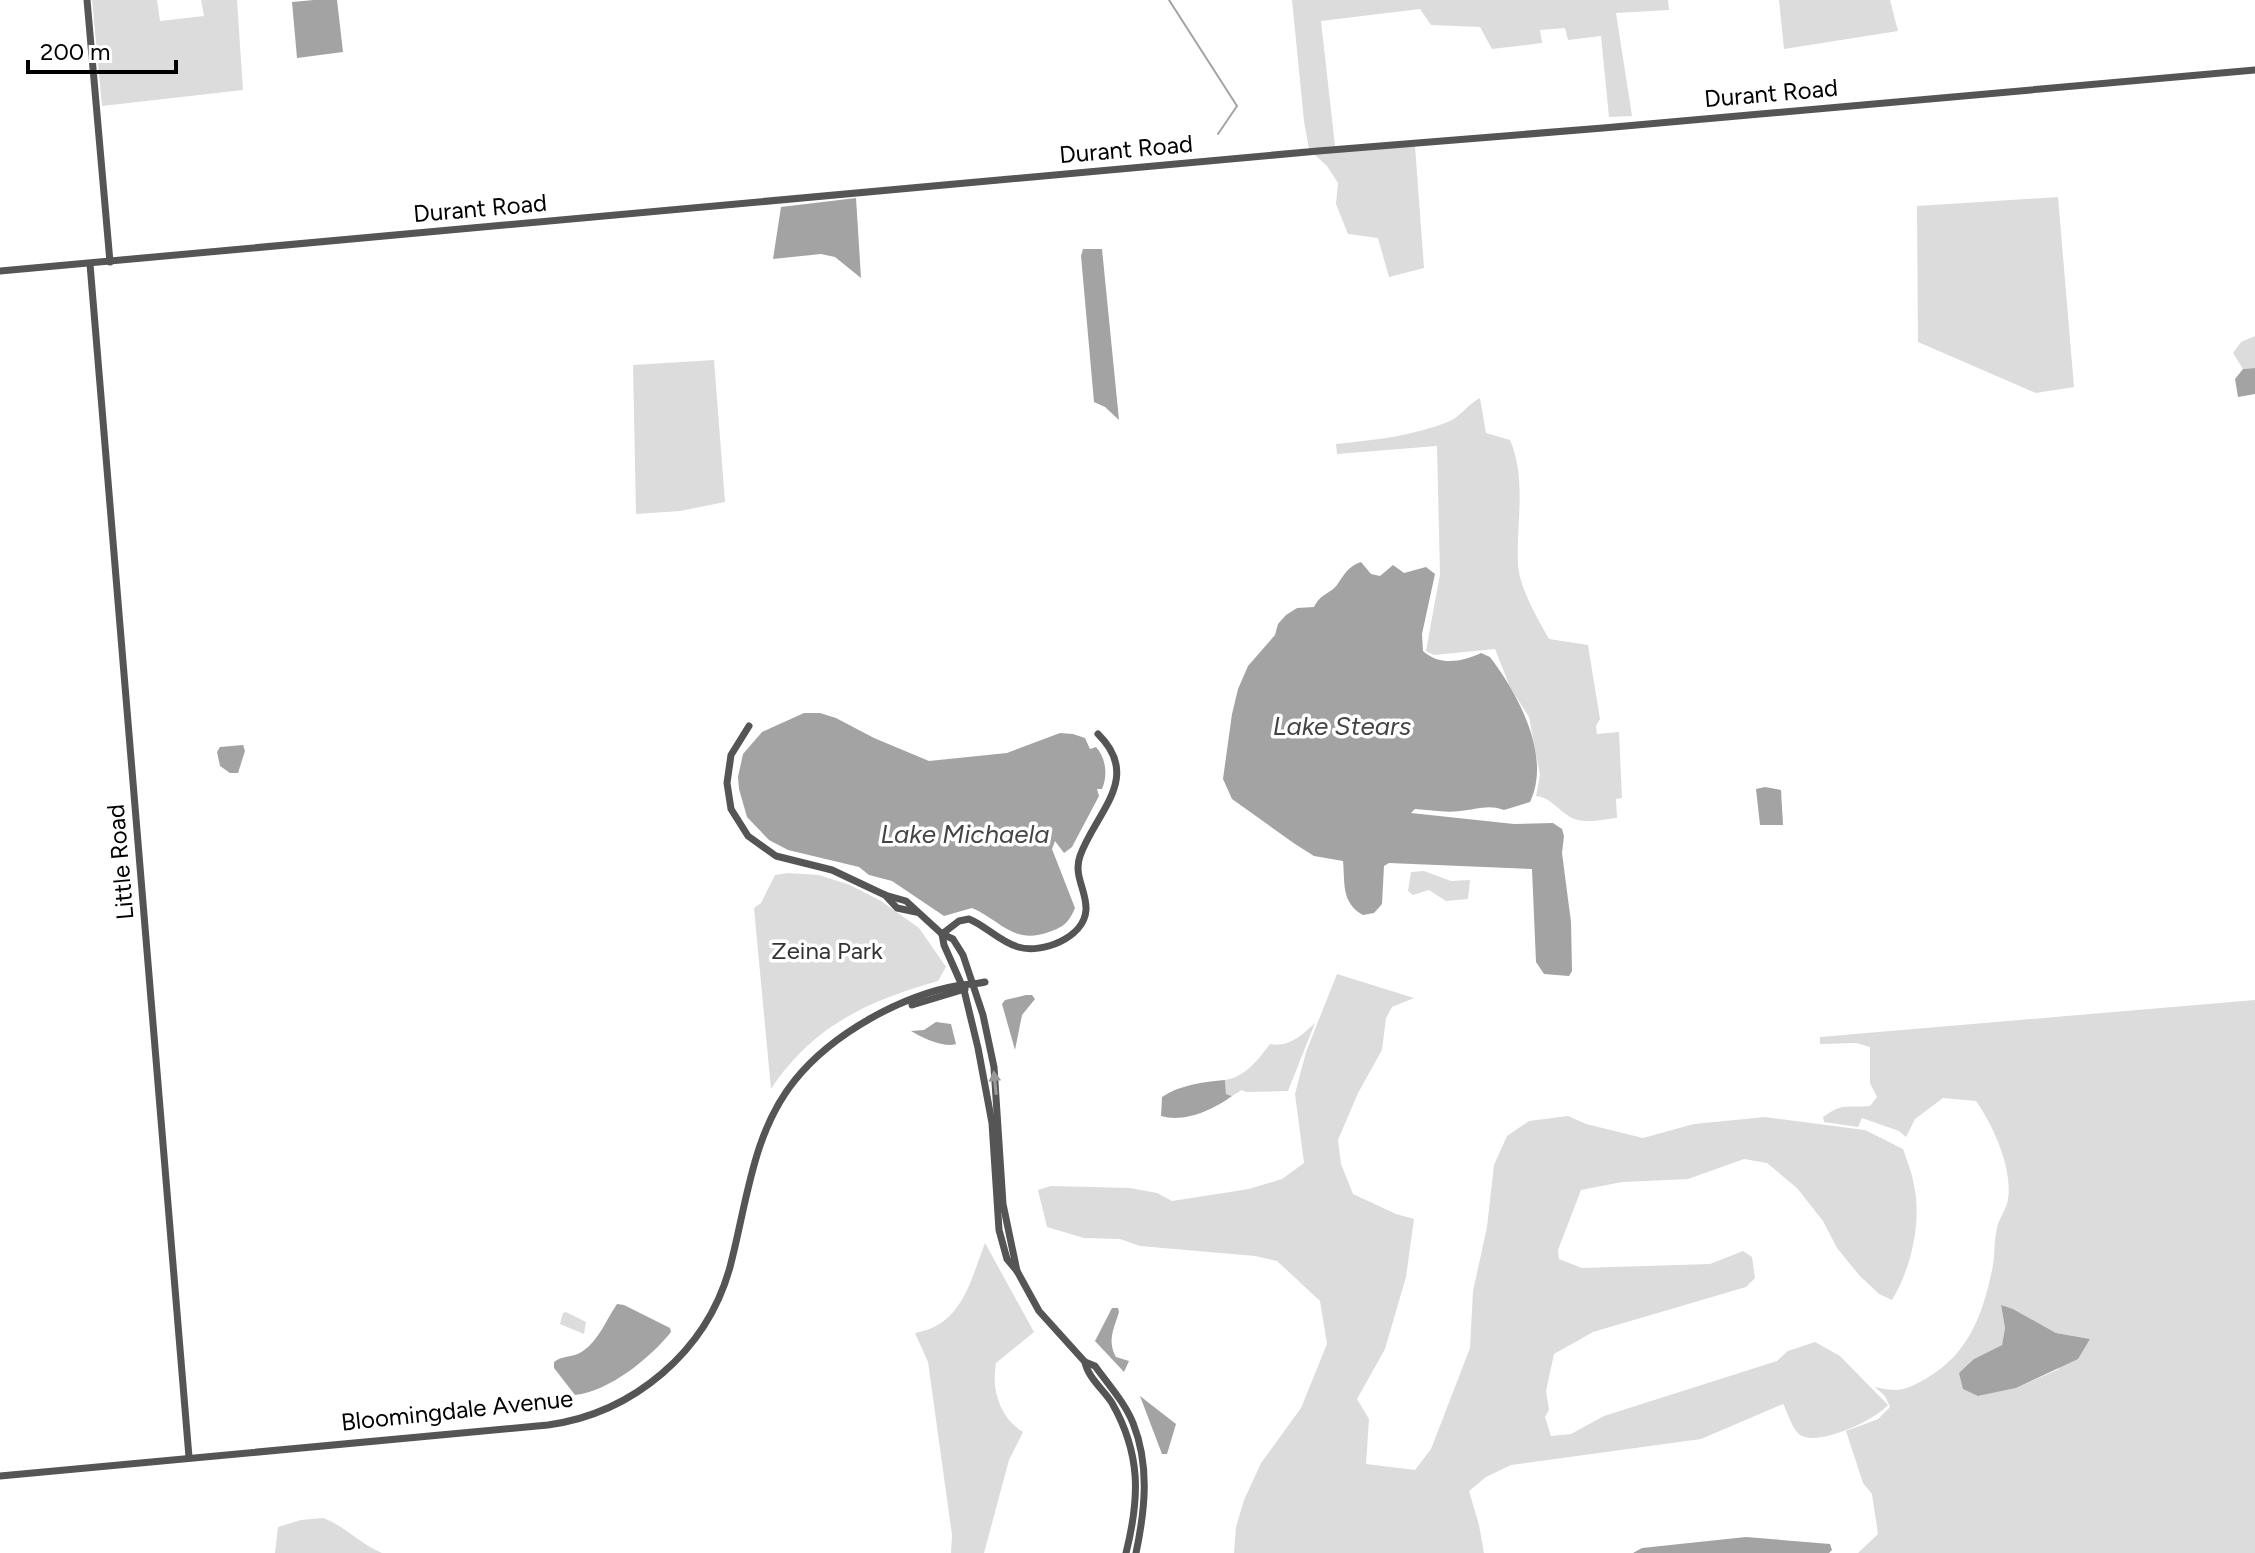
<svg xmlns="http://www.w3.org/2000/svg" width="2255" height="1553" font-family="Figtree,sans-serif">
<style>
.green{fill:#dcdcdc;fill-rule:evenodd}
.water{fill:#a3a3a3}
.lines{fill:none;stroke-linecap:round;stroke-linejoin:round}
.stream{stroke:#a3a3a3;stroke-width:2}
.tertiary{stroke:#555;stroke-width:7}
.oneway{fill:#999}
.labels{text-anchor:middle;dominant-baseline:central;stroke-width:7;stroke-linejoin:round;paint-order:stroke}
.street-label{font-size:24px;fill:#000;stroke:#fff}
.park-label{font-size:24px;fill:#333;stroke:#fff}
.water-label{font-size:26px;font-style:italic;fill:#444;stroke:#fff}
</style>
<rect width="100%" height="100%" fill="#fff"/>
<!-- green -->
<g class="green">
<polygon points="92,0 157,0 160,21 204,16 201,0 237,0 243,90 102,106"/>
<polygon points="1292,0 1668,0 1669,10 1616,13 1632,116 1609,117 1601,36 1568,40 1565,28 1540,30 1542,43 1492,49 1480,27 1431,25 1420,9 1321,21 1335,146 1309,149 1304,121"/>
<polygon points="1779,0 1890,0 1898,31 1784,49"/>
<polygon points="1415,146 1424,268 1389,277 1378,238 1348,234 1336,204 1338,183 1327,166 1314,154"/>
<polygon points="2058,197 2074,387 2036,393 1918,342 1917,206"/>
<polygon points="2255,336 2255,368 2243,369 2233,353 2241,342"/>
<polygon points="714,360 725,502 680,511 636,514 633,365"/>
<path d="M1480,398L1486,433L1510,440C1527,480 1516,522 1518,564C1519,587 1538,620 1549,639L1588,645L1600,719L1596,726L1597,734L1619,732L1622,798L1616,799L1617,818C1606,819 1590,823 1578,820C1561,816 1554,798 1536,796L1540,775L1529,717L1510,687L1495,649L1434,655L1426,651L1440,574L1437,446L1337,454L1336,444C1374,440 1414,436 1450,421C1461,416 1468,404 1480,398Z"/>
<polygon points="1424,871 1451,881 1470,880 1468,899 1446,901 1429,890 1413,895 1408,891 1411,872"/>
<path d="M788,873L819,875L850,885L881,901L919,928L946,967L938,981C867,1001 813,1026 771,1089L754,908L761,903L775,875Z"/>
<path d="M1337,974L1414,998L1392,1007L1386,1018L1382,1050L1358,1093L1338,1140L1341,1164L1353,1194L1396,1214L1414,1219L1406,1277L1385,1349L1357,1399L1369,1419L1366,1464L1415,1470L1431,1449L1470,1348L1473,1291L1487,1227L1494,1165L1507,1136L1529,1121L1568,1116L1586,1124L1643,1138L1694,1124L1765,1117L1865,1130L1903,1149C1907,1161 1912,1173 1914,1185C1922,1222 1911,1269 1892,1300L1879,1294L1859,1275L1837,1248L1823,1221L1797,1188L1767,1163L1744,1159L1688,1179L1622,1182L1581,1190L1558,1250L1559,1259L1582,1268L1710,1264L1743,1251L1752,1257L1755,1278L1746,1287L1593,1332L1554,1354L1546,1391L1549,1410L1545,1417L1551,1436L1571,1434L1604,1416L1777,1361L1788,1351L1815,1342L1840,1356L1888,1405C1875,1420 1822,1445 1802,1436C1792,1431 1788,1412 1783,1404L1701,1439L1511,1465L1486,1477L1469,1491L1479,1525L1484,1553H1234L1236,1527L1244,1500L1261,1463L1301,1408L1327,1344L1320,1301L1277,1261L1255,1256L1140,1246L1120,1239L1084,1238L1047,1227L1038,1190L1051,1186L1130,1188L1157,1193L1172,1201L1249,1189L1282,1179L1304,1163L1295,1094L1306,1052Z"/>
<path d="M2255,1000V1553H1858L1878,1534L1872,1494L1863,1483L1846,1431L1878,1419L1890,1407L1885,1396L1875,1387C1899,1393 1906,1390 1927,1378C1970,1353 1984,1311 1993,1265C1995,1253 1994,1240 1997,1228C1999,1218 2007,1209 2008,1199C2013,1169 1993,1125 1976,1101L1943,1098L1915,1119L1906,1137L1899,1131L1862,1118L1858,1127L1824,1122L1823,1117C1843,1102 1847,1108 1870,1106L1877,1097L1870,1083V1047L1856,1043L1820,1044V1037ZM2001,1306L2013,1309L2056,1333L2090,1339L2057,1370L2016,1388L1978,1396L1974,1359L2002,1345L2005,1328Z"/>
<path d="M1315,1023L1288,1091L1246,1092L1242,1090L1232,1096L1226,1094L1225,1080C1245,1077 1258,1060 1270,1044C1289,1048 1302,1035 1315,1023Z"/>
<path d="M985,1243L1034,1332L996,1363C991,1390 1000,1418 1023,1432L1009,1460L984,1553H951L952,1535L928,1362L915,1333C962,1325 970,1282 985,1243Z"/>
<polygon points="566,1312 586,1322 584,1334 560,1324 563,1313"/>
<path d="M323,1518C345,1526 360,1544 382,1553H275L278,1527L301,1520Z"/>
</g>
<!-- water -->
<g class="water">
<polygon points="314,0 337,0 343,52 297,58 292,2"/>
<polygon points="856,198 861,278 835,257 821,254 773,259 781,207"/>
<polygon points="1083,249 1102,249 1119,420 1105,407 1094,402 1081,256"/>
<polygon points="2255,368 2255,394 2238,397 2235,379 2243,369"/>
<path d="M1361,562L1371,574L1380,576L1393,565L1404,573L1426,567L1435,574L1422,634L1423,651C1439,666 1462,662 1481,653L1490,657C1518,694 1552,756 1530,802L1504,810C1487,804 1476,810 1460,811C1445,813 1430,810 1415,809L1411,813L1514,824L1553,823L1562,829L1564,836L1562,853L1571,922L1572,971L1569,976L1544,974L1536,962L1532,869L1389,863L1384,866L1382,904L1374,913L1363,915C1341,903 1345,883 1343,861L1314,856L1295,844L1232,799L1223,779L1232,714L1238,689L1248,666L1275,635L1278,624L1286,615L1297,608L1314,607C1321,593 1330,594 1337,585C1344,575 1348,566 1361,562Z"/>
<path d="M804,713H820L836,718L874,738L929,761L1007,753L1060,733L1073,734L1085,738L1090,749L1096,747C1106,758 1108,775 1102,789H1097L1099,796L1072,847L1064,853L1055,841L1052,849L1075,908C1069,922 1064,927 1049,932C1013,945 1002,921 972,908L944,916L892,881L869,875L859,867L788,850L769,840L747,817L739,789L738,777L743,754L762,732Z"/>
<polygon points="243,745 245,751 238,773 230,773 220,766 217,752 220,747"/>
<polygon points="1765,787 1781,790 1783,825 1760,825 1756,789"/>
<polygon points="1026,995 1032,995 1035,999 1022,1015 1015,1050 1002,1004 1005,1000"/>
<path d="M936,1022L951,1024L956,1044C943,1048 923,1038 911,1031L924,1030Z"/>
<path d="M1225,1080L1226,1094L1232,1096C1213,1110 1184,1123 1161,1116L1162,1097C1179,1085 1204,1082 1225,1080Z"/>
<path d="M617,1304L624,1305L670,1328L671,1332C650,1358 610,1391 575,1395L554,1368V1362C563,1355 573,1358 583,1351C599,1340 606,1320 617,1304Z"/>
<polygon points="2001,1305 2013,1309 2056,1333 2090,1339 2078,1359 2016,1388 1978,1396 1963,1389 1959,1373 1974,1359 2002,1345 2005,1328"/>
<path d="M1112,1308H1118L1119,1312C1114,1329 1107,1340 1116,1357L1129,1361L1124,1372L1095,1341Z"/>
<polygon points="1140,1396 1176,1424 1167,1454 1162,1454"/>
<polygon points="1746,1537 1830,1544 1832,1550 1829,1553 1633,1553 1642,1548"/>
</g>
<g class="lines">
<!-- stream -->
<polyline class="stream" points="1169,0 1237,106 1218,134"/>
<!-- tertiary -->
<g class="tertiary">
<polyline points="87,0 110,262"/>
<polyline points="90,264 189,1457"/>
<polyline points="0,271 1318,151 1603,128 2255,70"/>
<path d="M749,726L731,755L727,783L731,809L748,836L776,856L832,870L885,895L906,901L942,934L953,939L963,955L983,1015L994,1067L1003,1204L1017,1271L1039,1311L1085,1362C1088,1378 1104,1390 1112,1403C1141,1454 1140,1497 1126,1553"/>
<polyline points="885,895 897,908 916,912"/>
<path d="M942,934L959,921L969,919C986,926 1000,942 1018,947C1042,954 1084,938 1086,910C1087,891 1073,876 1080,856C1095,813 1143,778 1098,734"/>
<polyline points="942,934 944,945 964,990 978,1048 992,1123 999,1230 1007,1259 1017,1271"/>
<polyline points="912,1005 965,989"/>
<path d="M1085,1362L1095,1366C1108,1384 1125,1403 1133,1423C1150,1466 1145,1510 1136,1553"/>
<path d="M0,1476L548,1425C634,1413 707,1351 730,1267C747,1203 752,1133 795,1080C833,1033 902,995 961,985C969,984 977,984 985,982"/>
</g>
</g>
<!-- one-way arrows -->
<defs><path id="oneway-solid" d="M-6-.8H1V-3.2L6.5 0L1 3.2V.8H-6Z" transform="scale(2)"/></defs>
<use class="oneway" href="#oneway-solid" transform="translate(995 1083) rotate(-96)"/>
<g class="labels">
<!-- street labels -->
<g class="street-label">
<text transform="translate(1771 93) rotate(-5)">Durant Road</text>
<text transform="translate(1126 149) rotate(-5)">Durant Road</text>
<text transform="translate(480 208) rotate(-5)">Durant Road</text>
<text transform="translate(120 862) rotate(-95)">Little Road</text>
<text transform="translate(457 1410) rotate(-6)">Bloomingdale Avenue</text>
</g>
<!-- park labels -->
<g class="park-label">
<text x="827" y="950">Zeina Park</text>
</g>
<!-- water labels -->
<g class="water-label">
<text x="1342" y="726">Lake Stears</text>
<text x="965" y="834">Lake Michaela</text>
</g>
</g>
<!-- scale -->
<path d="M28 60v12h148v-12" fill="none" stroke="#000000" stroke-width="4"/>
<text x="40" y="60" font-size="24" fill="#000000" stroke="#ffffff" stroke-width="6" paint-order="stroke">200 m</text>
</svg>
